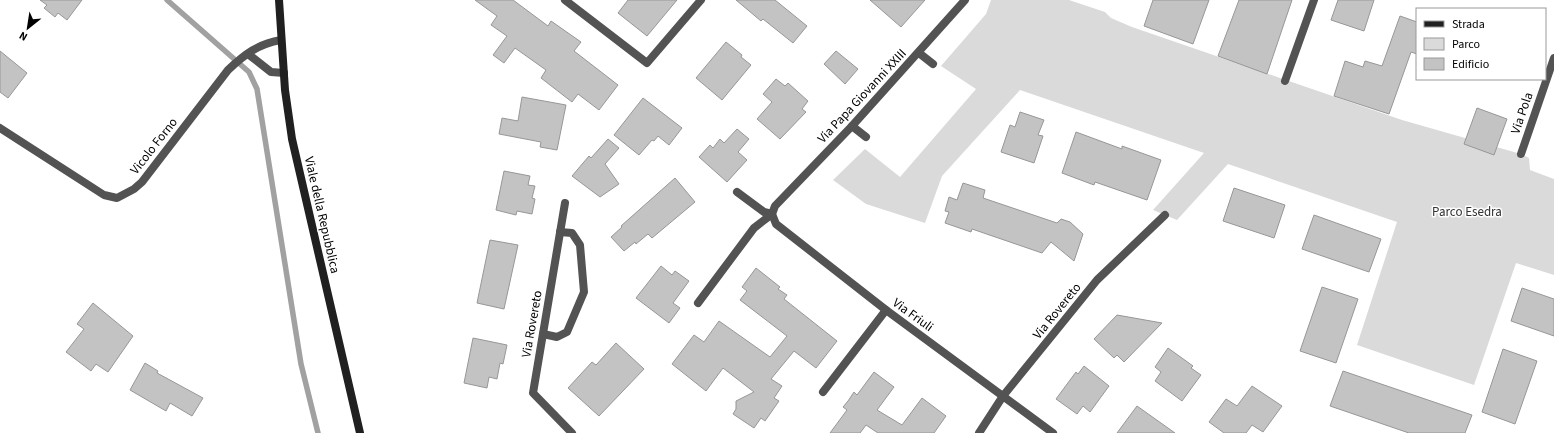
<svg xmlns="http://www.w3.org/2000/svg" width="1554" height="433" font-family="'Source Sans 3',sans-serif">
<style>
.green{fill:#dadada}
.lines{fill:none;stroke-linecap:round;stroke-linejoin:round}
.stream{stroke:#a1a1a1;stroke-width:5.5}
.building{fill:#c3c3c3;stroke:#979797}
.lane{stroke:#535353;stroke-width:8}
.street{stroke:#535353;stroke-width:8}
.secondary{stroke:#202020;stroke-width:8}
.labels{text-anchor:middle;dominant-baseline:central;stroke-width:3;stroke-linejoin:round;paint-order:stroke}
.street-label{font-size:13px;fill:#000;stroke:#fff}
.park-label{font-size:13px;fill:#313131;stroke:#fff}
</style>
<rect width="100%" height="100%" fill="#fff"/>
<!-- green -->
<polygon class="green" points="991,0 1069,0 1105,12 1111,18 1132,27 1402,120 1521,154 1529,158 1530,170 1554,179 1554,275 1516,263 1474,385 1357,345 1397,222 1228,164 1177,220 1153,210 1204,153 1020,90 942,176 925,223 866,204 833,180 865,149 900,177 976,89 941,66 986,14"/>
<g class="lines">
<!-- stream -->
<polyline class="stream" points="167,0 249,72 257,89 301,364 318,433"/>
</g>
<!-- building -->
<g class="building">
<polygon points="40,0 82,0 67,20 58,13 55,17 44,8 47,5"/>
<polygon points="475,0 513,0 548,26 551,21 581,42 574,51 618,85 599,110 578,94 572,102 541,78 546,70 515,48 504,63 493,55 507,36 491,25 497,16"/>
<polygon points="628,0 677,0 647,36 618,13"/>
<polygon points="736,0 775,0 807,26 793,43 763,19 761,21"/>
<polygon points="870,0 925,0 901,27"/>
<polygon points="1153,0 1209,0 1193,44 1144,26"/>
<polygon points="1239,0 1292,0 1267,74 1218,56"/>
<polygon points="1338,0 1374,0 1364,31 1331,20"/>
<polygon points="1400,16 1417,22 1417,54 1411,52 1389,114 1334,96 1345,61 1363,67 1365,61 1382,66"/>
<polygon points="726,42 742,55 741,57 751,65 722,100 696,78"/>
<polygon points="0,51 27,73 8,98 0,92"/>
<polygon points="836,51 858,69 845,84 824,64"/>
<polygon points="776,79 785,86 788,83 808,101 802,109 806,112 780,139 757,119 772,102 763,94"/>
<polygon points="522,97 566,105 557,150 540,147 541,142 499,134 502,118 518,121"/>
<polygon points="643,98 682,128 669,145 658,136 654,141 652,140 639,155 614,135"/>
<polygon points="1477,108 1507,119 1494,155 1464,144"/>
<polygon points="1020,112 1044,120 1038,135 1043,136 1034,163 1001,152 1010,125 1015,127"/>
<polygon points="737,129 749,139 738,152 747,160 727,182 699,157 710,145 713,148 720,139 724,143"/>
<polygon points="1076,132 1122,149 1122,146 1161,160 1147,200 1095,182 1094,185 1062,173"/>
<polygon points="608,139 619,148 605,164 619,184 600,197 572,176 589,156 591,158"/>
<polygon points="504,171 530,176 528,185 535,186 532,198 535,199 532,214 517,211 516,215 496,210"/>
<polygon points="675,178 695,202 652,238 648,234 636,244 635,242 624,251 611,237 622,227 621,226"/>
<polygon points="963,183 985,190 983,198 1057,223 1061,219 1070,222 1083,234 1074,261 1051,242 1042,253 972,229 971,232 945,223 949,212 945,211 949,197 957,200"/>
<polygon points="1234,188 1285,205 1274,238 1223,221"/>
<polygon points="1314,215 1381,239 1369,272 1302,249"/>
<polygon points="490,240 518,245 504,309 477,303"/>
<polygon points="661,266 672,275 675,271 689,281 673,303 680,308 669,323 636,298"/>
<polygon points="756,268 780,287 778,289 787,295 784,299 837,341 816,368 794,351 771,379 782,386 774,398 779,401 765,421 761,418 754,428 733,414 736,409 736,401 754,392 723,368 706,391 672,364 694,335 704,342 719,321 770,357 787,336 740,300 747,291 742,287"/>
<polygon points="1322,287 1358,299 1336,363 1300,351"/>
<polygon points="1522,288 1554,299 1554,336 1511,321"/>
<polygon points="93,303 133,336 108,372 96,364 91,371 66,352 84,329 77,324"/>
<polygon points="1117,315 1162,323 1124,362 1117,355 1114,358 1094,339"/>
<polygon points="473,338 507,345 503,364 500,363 497,379 489,377 487,388 464,383"/>
<polygon points="616,343 644,369 599,416 568,388 592,362 596,365"/>
<polygon points="1168,348 1193,366 1191,368 1201,375 1182,401 1155,381 1161,372 1155,367"/>
<polygon points="1503,349 1537,361 1515,424 1482,412"/>
<polygon points="145,363 158,371 157,373 203,398 192,416 170,403 166,411 130,390"/>
<polygon points="1084,366 1109,386 1090,412 1083,406 1077,414 1056,399 1076,372 1078,374"/>
<polygon points="1343,371 1472,415 1465,433 1409,433 1330,406"/>
<polygon points="874,372 894,387 877,410 902,425 922,398 946,416 934,433 878,433 866,425 860,433 830,433 847,410 843,407 848,401 854,392 857,395"/>
<polygon points="1252,386 1282,406 1263,432 1252,425 1246,433 1224,433 1209,422 1226,399 1237,406"/>
<polygon points="1137,406 1175,433 1117,433"/>
</g>
<g class="lines">
<!-- lane -->
<g class="lane">
<polyline points="919,53 933,64"/>
<polyline points="852,126 866,137"/>
<polyline points="543,334 557,337 567,332 584,292 580,245 572,233 560,232"/>
<polyline points="823,392 886,310"/>
</g>
<!-- street -->
<g class="street">
<polyline points="565,0 647,63 701,0"/>
<polyline points="965,0 852,126 775,206 772,214 776,224 886,310 1053,433"/>
<polyline points="248,54 271,72 284,73"/>
<polyline points="1285,81 1314,0"/>
<path d="M0,128L104,195L117,198L134,189L142,182L228,70C245,54 258,44 281,40"/>
<polyline points="1521,154 1554,58"/>
<polyline points="737,192 764,212 772,214"/>
<polyline points="565,203 533,393 572,433"/>
<polyline points="698,303 754,228 772,214"/>
<polyline points="979,433 1003,396 1097,280 1165,215"/>
</g>
<!-- secondary -->
<polyline class="secondary" points="279,0 285,90 292,139 360,433"/>
</g>
<g class="labels">
<!-- street labels -->
<g class="street-label">
<text transform="translate(862 96) rotate(-47)">Via Papa Giovanni XXIII</text>
<text transform="translate(1522 113) rotate(-71)">Via Pola</text>
<text transform="translate(154 146) rotate(-52)">Vicolo Forno</text>
<text transform="translate(322 215) rotate(77)">Viale della Repubblica</text>
<text transform="translate(1057 311) rotate(-51)">Via Rovereto</text>
<text transform="translate(913 315) rotate(36)">Via Friuli</text>
<text transform="translate(532 324) rotate(-80)">Via Rovereto</text>
</g>
<!-- park labels -->
<g class="park-label">
<text x="1467" y="212">Parco Esedra</text>
</g>
</g>
<!-- legend -->
<rect x="1416" y="8" width="130" height="72" fill="#ffffff" stroke="#999999"/>
<rect x="1424" y="21" width="20" height="6" fill="#202020" stroke="#999999"/>
<text x="1452" y="28" font-size="12" fill="#000000">Strada</text>
<rect x="1424" y="38" width="20" height="12" fill="#dadada" stroke="#999999"/>
<text x="1452" y="48" font-size="12" fill="#000000">Parco</text>
<rect x="1424" y="58" width="20" height="12" fill="#c3c3c3" stroke="#999999"/>
<text x="1452" y="68" font-size="12" fill="#000000">Edificio</text>
<!-- north arrow -->
<g transform="translate(28 28) rotate(210)" stroke="#ffffff" stroke-width="3" paint-order="stroke">
<path d="M0-3L7 15L0 10L-7 15Z" fill="#000000"/>
<text y="-6" font-size="11" font-weight="bold" text-anchor="middle" fill="#000000">N</text>
</g>
</svg>
